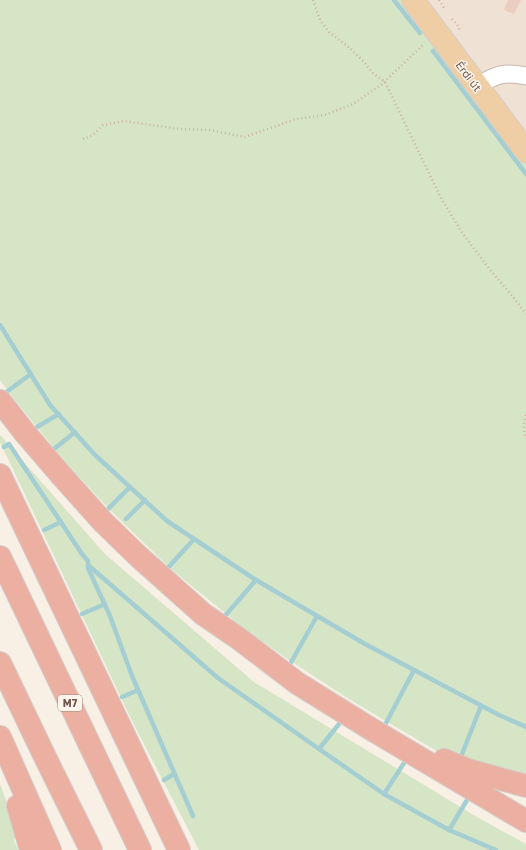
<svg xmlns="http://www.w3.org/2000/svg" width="526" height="850" font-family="'Golos Text',sans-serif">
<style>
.residential{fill:#f0e1d5}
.green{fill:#d5e5c6}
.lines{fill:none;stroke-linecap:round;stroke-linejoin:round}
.stream{stroke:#a4ced1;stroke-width:4.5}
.building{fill:#ebcec0}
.minor-casing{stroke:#c9b7ad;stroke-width:19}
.major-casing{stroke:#d4cdca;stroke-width:24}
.highway-casing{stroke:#d4cdca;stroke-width:24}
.path{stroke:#d0b1a4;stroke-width:2.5;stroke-dasharray:1 3;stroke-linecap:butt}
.minor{stroke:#fff;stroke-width:17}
.major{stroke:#f0cea5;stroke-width:22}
.highway{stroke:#ecb0a3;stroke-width:22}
.labels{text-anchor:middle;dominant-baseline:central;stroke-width:3;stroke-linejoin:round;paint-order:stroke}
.shield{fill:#fdf4eb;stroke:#9a867d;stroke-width:1}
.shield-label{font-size:10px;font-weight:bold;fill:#6f574e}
.street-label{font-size:11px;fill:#6f574e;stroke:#fdf4eb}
</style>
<rect width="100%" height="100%" fill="#f9f0e5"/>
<!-- residential -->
<polygon class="residential" points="403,0 526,0 526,163 520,157"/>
<!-- green -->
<g class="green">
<polygon points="0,0 403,0 526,163 526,774 445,756 352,701 289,660 246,630 172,570 112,512 67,464 15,400 0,380"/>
<polygon points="0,435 105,554 254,682 477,817 526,844 526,850 199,850 134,725 0,442"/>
<polygon points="0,784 17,830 14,840 18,850 0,850"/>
</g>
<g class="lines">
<!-- stream -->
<g class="stream">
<polyline points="394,0 420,33"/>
<polyline points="433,51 526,174"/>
<polyline points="0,325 50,405 95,455 167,521 256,580 365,644 499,715 526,727"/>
<polyline points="5,393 31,374"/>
<polyline points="37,427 59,414"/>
<polyline points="4,447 9,444 82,554 88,561 88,568 110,616 132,676 193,816"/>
<polyline points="49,453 75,432"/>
<polyline points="105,512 130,487"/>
<polyline points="126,519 145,500"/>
<polyline points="44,530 61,522"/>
<polyline points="88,565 218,678 319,749 384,794 449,830 496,850"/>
<polyline points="166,570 194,539"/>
<polyline points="82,614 105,604"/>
<polyline points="224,617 256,580"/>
<polyline points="289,666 317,616"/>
<polyline points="122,697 138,690"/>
<polyline points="386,723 414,670"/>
<polyline points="319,749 339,724"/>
<polyline points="462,754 481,706"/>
<polyline points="164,780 174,774"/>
<polyline points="384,794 404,763"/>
<polyline points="449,830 467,800"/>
</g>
</g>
<!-- building -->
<polygon class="building" points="508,0 521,0 514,14 504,10"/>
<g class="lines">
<defs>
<path id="minor" d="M477,86C496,75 503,71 526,76"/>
<polyline id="major" points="413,0 526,151"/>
<g id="highway">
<polyline points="0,401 25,433 61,475 103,522 138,556 203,614 238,638 297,683 371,729 526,821"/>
<polyline points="0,475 179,850"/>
<polyline points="0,557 140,850"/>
<polyline points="0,663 45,757 91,850"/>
<polyline points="0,737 50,850"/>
<polyline points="444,760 468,770 526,786"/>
<polyline points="18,806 31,850"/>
</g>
</defs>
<!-- minor casing -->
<use href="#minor" class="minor-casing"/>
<!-- major casing -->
<use href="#major" class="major-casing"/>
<!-- highway casing -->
<use href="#highway" class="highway-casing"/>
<!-- path -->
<g class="path">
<polyline points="313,0 320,20 329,32 351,49 364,62 373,73 385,82 441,198 463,234 491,271 514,298 526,314"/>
<polyline points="439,0 445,9"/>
<polyline points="452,19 459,27 459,30"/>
<polyline points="83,139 93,135 103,125 124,121 180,129 210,130 245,137 296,119 325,115 353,104 382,84 423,45"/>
<path d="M526,415C523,424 523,430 526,438"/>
</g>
<!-- minor -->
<use href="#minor" class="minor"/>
<!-- major -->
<use href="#major" class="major"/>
<!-- highway -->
<use href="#highway" class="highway"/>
</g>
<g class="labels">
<!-- shield labels -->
<rect class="shield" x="58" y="695" width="24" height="16" rx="3"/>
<g class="shield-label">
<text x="70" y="703">M7</text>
</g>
<!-- street labels -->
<g class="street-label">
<text transform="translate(469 76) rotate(53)">Érdi út</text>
</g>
</g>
</svg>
